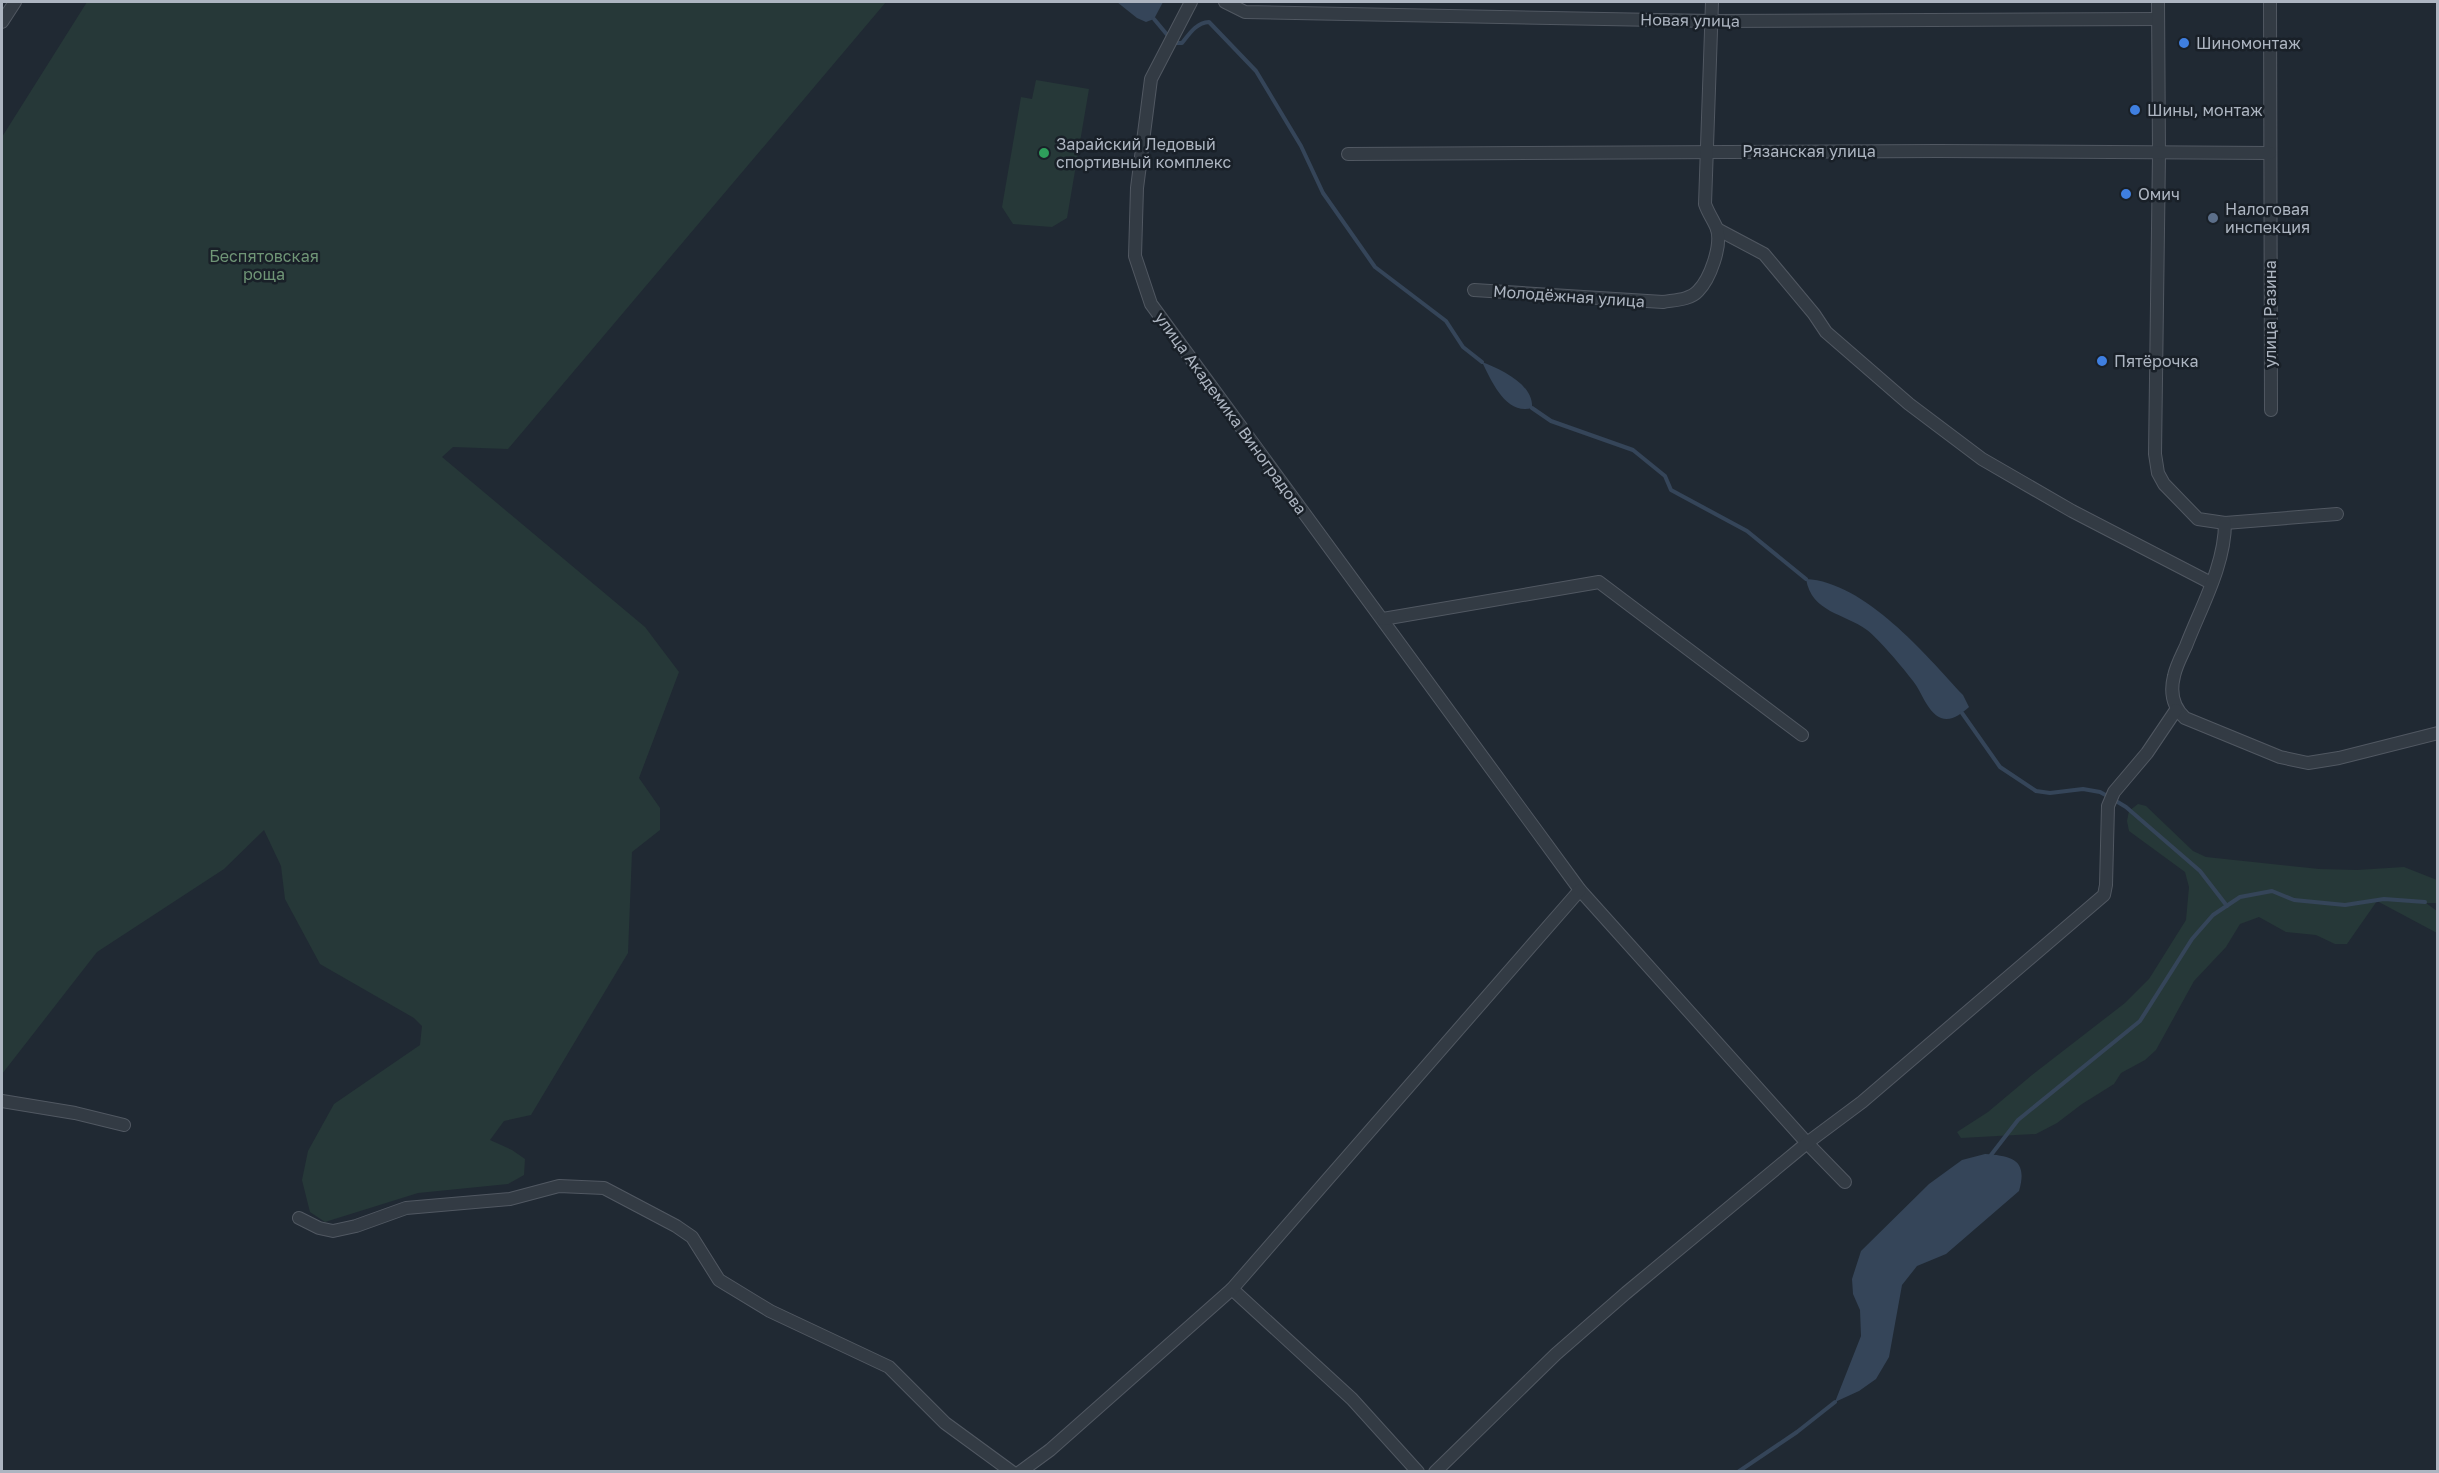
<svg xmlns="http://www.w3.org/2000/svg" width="2439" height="1473" font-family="'Golos Text',sans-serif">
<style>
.green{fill:#263838}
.water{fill:#354559}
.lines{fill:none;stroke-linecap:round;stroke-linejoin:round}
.stream{stroke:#354559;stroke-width:4}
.minor-casing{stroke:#515862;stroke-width:14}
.minor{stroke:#333b44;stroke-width:12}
.shop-dot{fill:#3f7fe0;stroke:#192028;stroke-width:2}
.leisure-dot{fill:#2e9e5b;stroke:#192028;stroke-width:2}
.service-dot{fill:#5c6f8a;stroke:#192028;stroke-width:2}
.labels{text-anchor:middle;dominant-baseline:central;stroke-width:5;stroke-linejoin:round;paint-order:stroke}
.street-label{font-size:16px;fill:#adb5c1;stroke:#192028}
.poi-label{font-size:16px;fill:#adb5c1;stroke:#192028;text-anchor:start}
.park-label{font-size:16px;fill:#6f9576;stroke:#192028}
</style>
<rect width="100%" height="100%" fill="#202933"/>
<!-- green -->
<g class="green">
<polygon points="87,2 886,2 508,449 453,447 442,457 645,627 679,672 639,778 660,808 660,830 632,852 628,953 531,1115 504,1121 490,1140 512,1150 525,1159 524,1175 508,1184 418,1193 325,1222 310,1212 302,1180 308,1151 334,1104 420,1045 422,1026 414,1018 320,964 285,899 281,866 264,830 224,869 97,952 2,1074 2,137"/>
<polygon points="1036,80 1089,89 1067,218 1052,227 1013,224 1002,207 1021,97 1032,99"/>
<polygon points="2138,804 2146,806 2193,851 2206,857 2319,869 2357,870 2404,867 2437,880 2437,903 2426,903 2437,911 2437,933 2377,901 2347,944 2335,944 2316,935 2286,932 2259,917 2240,924 2226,947 2194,981 2156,1050 2145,1060 2121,1073 2114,1084 2082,1104 2057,1123 2036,1134 1961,1138 1957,1132 1988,1112 2032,1075 2125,1003 2149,979 2186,920 2189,887 2185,872 2129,831 2127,821 2129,811"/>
</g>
<!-- water -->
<g class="water">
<polygon points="1117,2 1163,2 1154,19 1146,22 1137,18"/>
<path d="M1482,362C1500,369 1534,384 1532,408C1506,415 1492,382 1482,362Z"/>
<path d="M1806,579C1865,582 1926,655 1963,695L1969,707C1961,714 1951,722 1941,718C1927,712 1922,692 1913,681C1904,669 1878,638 1867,630C1844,613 1812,613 1806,579Z"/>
<path d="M1985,1154C2013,1156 2028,1160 2019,1191L1946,1254L1917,1266L1902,1285L1889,1357L1876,1379L1859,1391L1835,1402L1861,1336L1860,1310L1853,1294L1852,1279L1861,1251L1929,1184L1962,1160Z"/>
</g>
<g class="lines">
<!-- stream -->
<g class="stream">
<polyline points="1154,19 1169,37"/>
<path d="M1173,43H1182C1190,33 1196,23 1209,22L1256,71L1301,146L1323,193L1375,267L1446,321L1463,347L1482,362"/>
<polyline points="1532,408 1551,421 1633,450 1665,476 1671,490 1747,531 1806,579"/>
<polyline points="1962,713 2000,767 2036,791 2050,793 2083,789 2100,792 2111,798 2126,807 2200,871 2227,906"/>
<polyline points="1991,1155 2018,1120 2140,1021 2192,939 2213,915 2240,897 2272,891 2294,900 2345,905 2384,899 2425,902"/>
<polyline points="1738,1472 1797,1432 1835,1402"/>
</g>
<defs>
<g id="minor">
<polyline points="1191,2 1151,79 1137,188 1135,256 1151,304 1580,890 1807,1143 1845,1182"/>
<polyline points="1225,2 1245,12 1711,21 2158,19"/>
<polyline points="2158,2 2159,154 2155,454 2158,473 2164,484 2198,519 2225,523 2337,514"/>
<polyline points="2270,2 2271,410"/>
<polyline points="2,22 15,2"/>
<polyline points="1348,154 1938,151 2270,153"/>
<polyline points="1717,229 1764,254 1814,314 1826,332 1909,404 1982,459 2072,511 2211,583"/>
<path d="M1474,290L1663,302C1674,300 1690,300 1698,291C1710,279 1722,246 1717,229C1714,221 1708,213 1705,204L1712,2"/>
<path d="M2225,523C2225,565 2201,607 2186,646C2182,655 2176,666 2174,676C2170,692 2173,707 2185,718L2280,757L2308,763L2339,758L2438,733"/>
<polyline points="1383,619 1599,582 1802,735"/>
<polyline points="2,1101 75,1113 124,1125"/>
<polyline points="299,1218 319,1228 333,1231 356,1226 406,1208 510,1199 559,1186 604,1188 676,1226 692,1237 719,1280 770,1311 889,1367 945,1423 1012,1472"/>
<polyline points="1232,1289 1352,1399 1418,1472"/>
<polyline points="1020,1472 1050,1450 1232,1289 1580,890"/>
<polyline points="1435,1472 1556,1354 1626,1293 1807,1143 1862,1102 2104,895 2106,885 2108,806 2114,792 2147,753 2176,710"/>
</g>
</defs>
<!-- minor casing -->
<use href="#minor" class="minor-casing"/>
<!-- minor -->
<use href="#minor" class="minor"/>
</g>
<!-- markers -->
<g class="shop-dot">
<circle cx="2184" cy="43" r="6"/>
<circle cx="2135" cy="110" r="6"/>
<circle cx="2126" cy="194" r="6"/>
<circle cx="2102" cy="361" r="6"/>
</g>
<circle class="leisure-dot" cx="1044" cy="153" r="6"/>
<circle class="service-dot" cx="2213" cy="218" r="6"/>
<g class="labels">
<!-- street labels -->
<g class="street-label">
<text transform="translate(1690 20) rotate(1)">Новая улица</text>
<text x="1809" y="151">Рязанская улица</text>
<text transform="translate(1569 296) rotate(4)">Молодёжная улица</text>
<text transform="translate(2270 314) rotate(-90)">улица Разина</text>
<text transform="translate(1231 413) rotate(54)">улица Академика Виноградова</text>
</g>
<!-- poi labels -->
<g class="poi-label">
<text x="2196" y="43">Шиномонтаж</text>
<text x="2147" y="110">Шины, монтаж</text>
<text x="1056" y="144">Зарайский Ледовый<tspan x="1056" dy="18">спортивный комплекс</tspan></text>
<text x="2138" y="194">Омич</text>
<text x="2225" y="209">Налоговая<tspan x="2225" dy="18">инспекция</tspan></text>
<text x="2114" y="361">Пятёрочка</text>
</g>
<!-- park labels -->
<g class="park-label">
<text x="264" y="256">Беспятовская<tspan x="264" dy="18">роща</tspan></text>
</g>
</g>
<!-- border -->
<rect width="2439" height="1473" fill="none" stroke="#adb5c1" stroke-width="6"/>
</svg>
